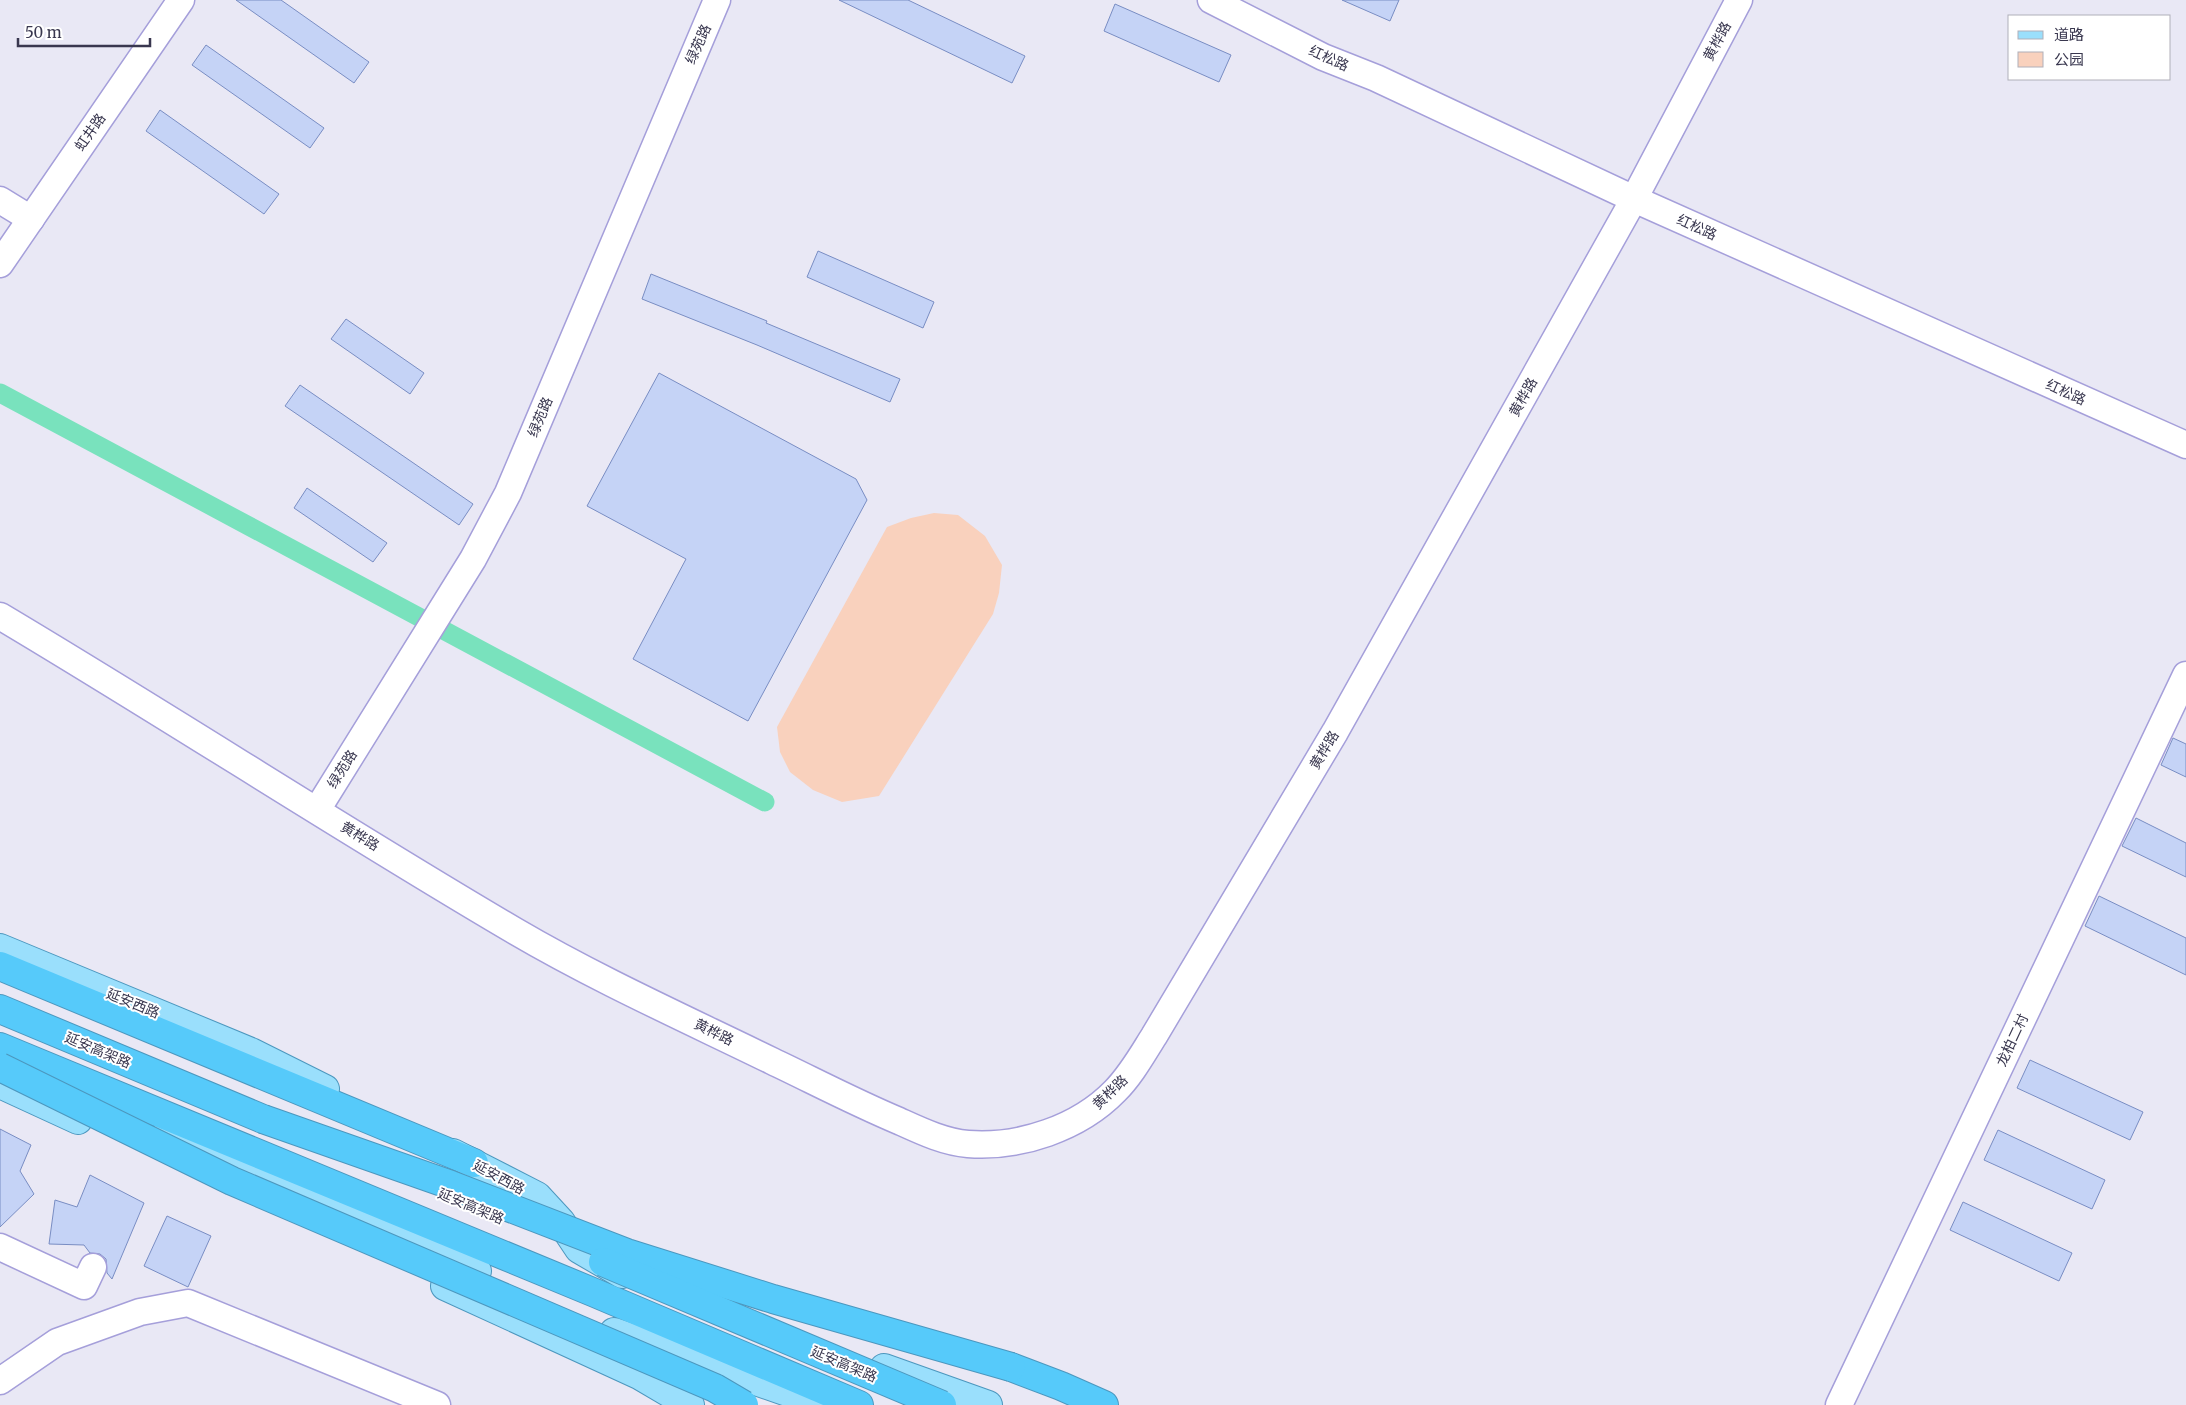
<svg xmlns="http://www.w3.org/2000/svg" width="2186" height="1405" font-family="Merriweather,'Noto Sans SC',serif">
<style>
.green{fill:#f9d1bd}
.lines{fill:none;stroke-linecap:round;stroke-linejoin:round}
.canal{stroke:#79e2bd;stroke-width:19}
.building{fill:#c5d3f6;stroke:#798dc3}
.minor-casing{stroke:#a59fda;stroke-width:29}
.major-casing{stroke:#4c97be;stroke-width:30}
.highway-casing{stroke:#4c97be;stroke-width:30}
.minor{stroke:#fff;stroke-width:26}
.major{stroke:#9adffc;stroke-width:28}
.highway{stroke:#56cafa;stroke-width:28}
.highway-bridge-casing{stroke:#4c97be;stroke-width:30;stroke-linecap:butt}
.highway-bridge{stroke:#56cafa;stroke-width:28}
.labels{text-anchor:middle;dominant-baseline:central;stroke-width:4;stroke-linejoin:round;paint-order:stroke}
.street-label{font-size:14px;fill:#39374f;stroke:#fff}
</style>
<rect width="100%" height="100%" fill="#e9e8f5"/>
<!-- green -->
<polygon class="green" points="934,513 958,515 985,536 1002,565 999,593 993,614 879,796 842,802 813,790 790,772 780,752 777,727 887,527 911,518"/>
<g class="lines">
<!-- canal -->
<polyline class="canal" points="0,393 765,802"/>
</g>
<!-- building -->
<g class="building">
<polygon points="236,0 281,0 369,62 354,83"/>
<polygon points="839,0 908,0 1025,56 1012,83"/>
<polygon points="1342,0 1399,0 1390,21"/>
<polygon points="1115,4 1231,55 1219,82 1104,31"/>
<polygon points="206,45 324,128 310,148 192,65"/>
<polygon points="160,110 279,194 264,214 146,131"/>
<polygon points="818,251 934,302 923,328 807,277"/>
<polygon points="651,274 767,321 766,323 900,379 890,402 757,345 642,299"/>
<polygon points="346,319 424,373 410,394 331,339"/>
<polygon points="659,373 856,479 867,500 748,721 633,659 686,559 587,506"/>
<polygon points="300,385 473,504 459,525 285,406"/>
<polygon points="307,488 387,543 373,562 294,508"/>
<polygon points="2173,738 2186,744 2186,777 2161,765"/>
<polygon points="2136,818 2186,843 2186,877 2122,846"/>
<polygon points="2099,896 2186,938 2186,975 2085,926"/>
<polygon points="2030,1060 2143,1112 2130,1140 2017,1088"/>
<polygon points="0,1129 31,1145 20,1171 34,1194 0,1227"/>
<polygon points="1998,1130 2105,1180 2092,1209 1984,1160"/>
<polygon points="90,1175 144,1203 112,1279 107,1273 106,1259 100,1254 90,1253 84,1245 49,1244 55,1200 77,1207"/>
<polygon points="1963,1202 2072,1253 2059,1281 1950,1230"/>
<polygon points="167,1216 211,1236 188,1287 144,1266"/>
</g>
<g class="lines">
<defs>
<g id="minor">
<polyline points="1211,0 1323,57 1376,78 1634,199 2186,445"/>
<polyline points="0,200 31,219"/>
<polyline points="0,264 181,0"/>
<path d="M0,616C173,719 341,829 515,931C597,979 686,1019 772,1061C814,1081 856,1103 899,1121C921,1131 944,1142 968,1144C1020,1148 1079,1128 1115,1091C1131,1075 1142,1055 1154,1036L1335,732L1634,199L1739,0"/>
<polyline points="317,810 473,559 508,493 717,0"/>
<polyline points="0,1247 84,1286 93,1267"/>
<polyline points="0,1381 57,1342 140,1312 188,1303 437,1405"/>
<polyline points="1839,1405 2186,675"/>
</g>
<g id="major">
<polyline points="0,948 251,1052 325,1089"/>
<polyline points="0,1084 78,1120"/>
<polyline points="165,1136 477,1271"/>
<polyline points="453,1153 537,1196 561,1222 579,1249 622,1274"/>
<polyline points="445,1286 639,1375 690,1405"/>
<polyline points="614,1332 825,1405"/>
<polyline points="884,1368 988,1405"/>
</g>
<g id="highway">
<polyline points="0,966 474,1163"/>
<polyline points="0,1009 263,1119"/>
<polyline points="0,1047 595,1293 859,1405"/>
<polyline points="1011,1367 1061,1386 1104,1405"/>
</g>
</defs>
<!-- minor casing -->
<use href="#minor" class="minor-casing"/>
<!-- major casing -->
<use href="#major" class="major-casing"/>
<!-- highway casing -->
<use href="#highway" class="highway-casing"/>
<!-- minor -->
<use href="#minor" class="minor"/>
<!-- major -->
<use href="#major" class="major"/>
<!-- highway -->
<use href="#highway" class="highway"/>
<defs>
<g id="highway-bridge">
<polyline points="0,1067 232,1181 715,1388 744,1405"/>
<polyline points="263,1119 451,1185 627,1253 773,1299 1011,1367"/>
<polyline points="603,1262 942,1405"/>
</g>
</defs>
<!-- highway-bridge casing -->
<use href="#highway-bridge" class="highway-bridge-casing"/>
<!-- highway-bridge -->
<use href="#highway-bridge" class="highway-bridge"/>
</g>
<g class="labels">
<!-- street labels -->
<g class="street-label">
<text transform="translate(1717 41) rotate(-62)">黄桦路</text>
<text transform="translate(698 44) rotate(-66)">绿苑路</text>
<text transform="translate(1329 58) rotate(24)">红松路</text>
<text transform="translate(90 132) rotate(-55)">虹井路</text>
<text transform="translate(1697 227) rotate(24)">红松路</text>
<text transform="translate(2066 392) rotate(24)">红松路</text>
<text transform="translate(1523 397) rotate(-61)">黄桦路</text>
<text transform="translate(540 417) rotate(-67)">绿苑路</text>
<text transform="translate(1324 750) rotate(-59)">黄桦路</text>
<text transform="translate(342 769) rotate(-58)">绿苑路</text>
<text transform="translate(360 836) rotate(31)">黄桦路</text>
<text transform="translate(133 1003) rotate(22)">延安西路</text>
<text transform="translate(714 1032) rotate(26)">黄桦路</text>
<text transform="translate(2012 1040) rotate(-65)">龙柏二村</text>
<text transform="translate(98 1050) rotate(23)">延安高架路</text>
<text transform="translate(1110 1092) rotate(-44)">黄桦路</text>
<text transform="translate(499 1177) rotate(28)">延安西路</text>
<text transform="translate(471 1206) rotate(23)">延安高架路</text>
<text transform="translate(844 1364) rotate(23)">延安高架路</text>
</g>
</g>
<!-- legend -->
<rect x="2008" y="15" width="162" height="65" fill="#ffffff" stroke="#b0afb9"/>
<rect x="2018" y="31" width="25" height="8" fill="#9adffc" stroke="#b0afb9"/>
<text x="2054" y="40" font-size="15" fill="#39374f">道路</text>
<rect x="2018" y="52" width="25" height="15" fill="#f9d1bd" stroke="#b0afb9"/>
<text x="2054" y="65" font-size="15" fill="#39374f">公园</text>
<!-- scale -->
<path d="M18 38v8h132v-8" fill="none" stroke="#39374f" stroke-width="2.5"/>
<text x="25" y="38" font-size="15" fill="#39374f" stroke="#ffffff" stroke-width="4" paint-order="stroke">50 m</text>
</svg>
